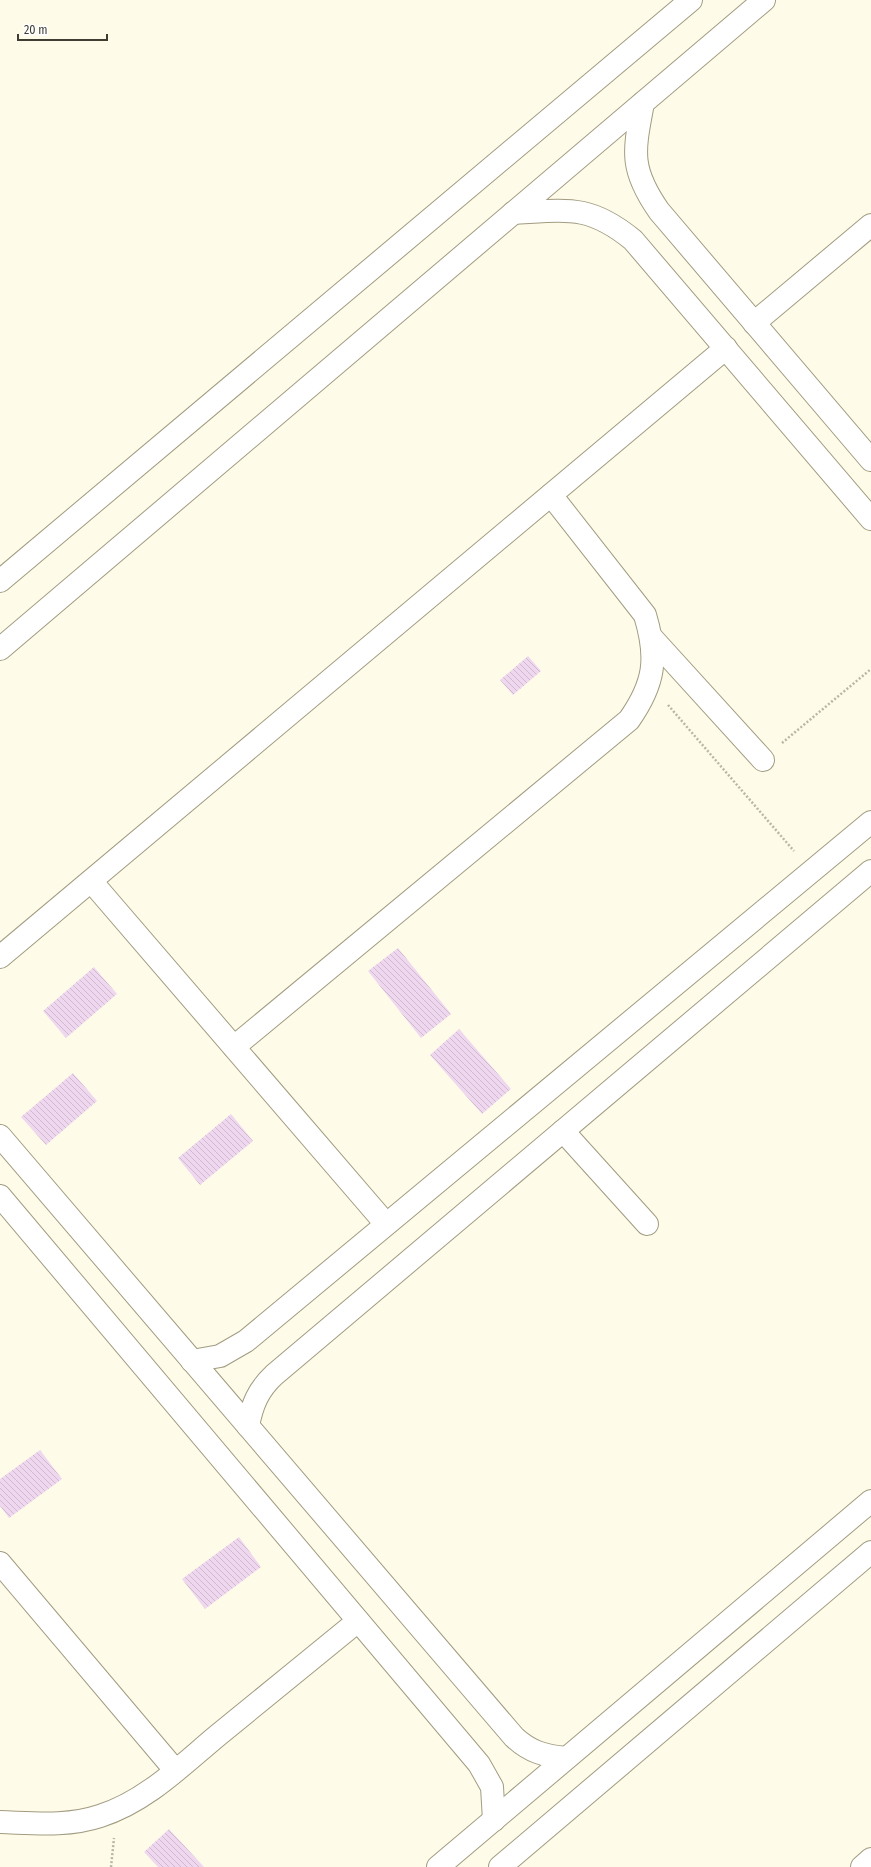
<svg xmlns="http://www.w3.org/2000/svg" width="871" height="1867" font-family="'Fira Sans Condensed',sans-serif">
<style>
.building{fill:url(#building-back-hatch)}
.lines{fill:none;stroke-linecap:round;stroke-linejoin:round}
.minor-casing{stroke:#a19c80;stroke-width:24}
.path{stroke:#b9b6a6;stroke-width:2.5;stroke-dasharray:2 2;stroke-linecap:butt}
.minor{stroke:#fff;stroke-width:22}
</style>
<defs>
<pattern id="building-back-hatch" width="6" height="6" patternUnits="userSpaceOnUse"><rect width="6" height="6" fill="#efd8ef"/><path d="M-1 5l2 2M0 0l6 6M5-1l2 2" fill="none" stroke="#cebacd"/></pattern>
</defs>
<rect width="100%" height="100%" fill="#fefbe9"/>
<!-- building -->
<g class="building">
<polygon points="528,656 541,671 513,695 500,680"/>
<polygon points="398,948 451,1014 421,1038 368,971"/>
<polygon points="94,967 117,994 66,1038 43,1011"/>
<polygon points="459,1029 511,1089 482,1114 430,1055"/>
<polygon points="73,1073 97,1101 46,1145 21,1117"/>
<polygon points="231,1114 253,1141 200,1185 178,1158"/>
<polygon points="40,1450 62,1479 9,1518 0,1506 0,1479"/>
<polygon points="239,1537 261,1567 205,1609 182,1579"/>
<polygon points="169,1829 204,1867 158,1867 144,1852"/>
</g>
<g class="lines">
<defs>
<g id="minor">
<path d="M643,103C634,151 629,168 659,211L871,460"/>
<path d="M513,213C567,210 589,204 633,240L871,519"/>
<polyline points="754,323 871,225"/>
<polyline points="0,581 691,0"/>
<polyline points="652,638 763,760"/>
<polyline points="0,649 764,0"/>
<polyline points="91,881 386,1224"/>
<polyline points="0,957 726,348"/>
<path d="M234,1047L629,720C655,683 658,658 645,615L551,495"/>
<polyline points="563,1131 647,1224"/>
<path d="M0,1136L514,1737C530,1752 545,1756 566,1758"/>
<polyline points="0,1196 479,1764 492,1787 494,1820"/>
<polyline points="192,1361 220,1356 246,1341 871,822"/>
<path d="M248,1426C252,1405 258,1390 274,1375L871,871"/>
<polyline points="0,1563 175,1770"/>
<path d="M0,1822C33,1823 67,1827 100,1816C145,1802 181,1766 217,1736C264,1698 311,1659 358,1621"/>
<polyline points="438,1867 871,1501"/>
<polyline points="500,1867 871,1552"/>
<polyline points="862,1867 871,1859"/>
</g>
</defs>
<!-- minor casing -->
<use href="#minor" class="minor-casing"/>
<!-- path -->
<g class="path">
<polyline points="668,705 794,851"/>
<polyline points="782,743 871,669"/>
<polyline points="111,1867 114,1838"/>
</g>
<!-- minor -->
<use href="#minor" class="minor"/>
</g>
<!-- scale -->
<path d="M18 34v6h89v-6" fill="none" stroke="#3f3d31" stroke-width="2"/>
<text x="24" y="34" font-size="12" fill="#3f3d31" stroke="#ffffff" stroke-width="3" paint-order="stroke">20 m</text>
</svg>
